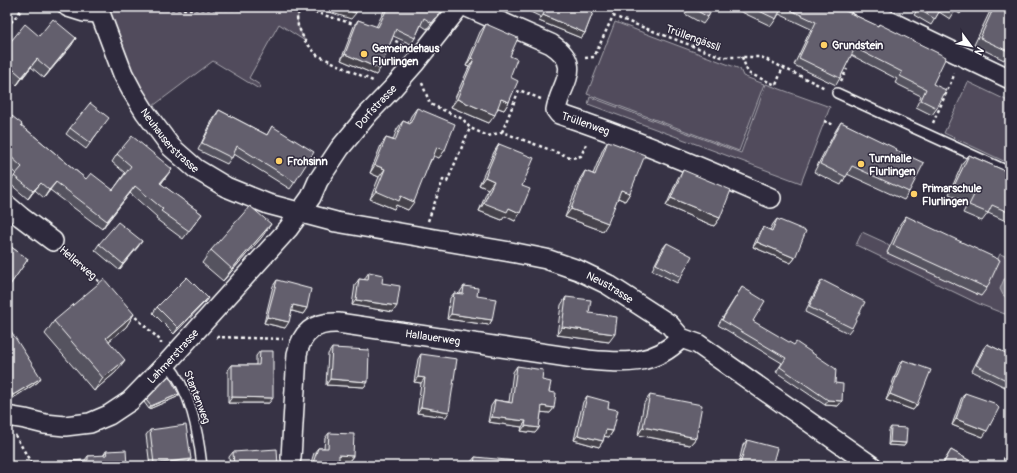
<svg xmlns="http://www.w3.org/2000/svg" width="1017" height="473" font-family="Pangolin,sans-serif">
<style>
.green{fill:#514c5c;stroke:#a8a6ae}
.water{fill:#76737f;stroke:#adabb2}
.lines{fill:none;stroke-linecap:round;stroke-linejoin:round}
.lane-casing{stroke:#fff;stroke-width:12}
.street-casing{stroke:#fff;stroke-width:22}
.path{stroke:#fff;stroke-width:2.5;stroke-dasharray:3 3;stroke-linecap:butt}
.lane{stroke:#2f2a3d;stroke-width:9}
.street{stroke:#2f2a3d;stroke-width:19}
.wall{fill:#55525e;stroke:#fff}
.shaded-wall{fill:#45424c;stroke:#fff}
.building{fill:#635f6d;stroke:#fff}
.poi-dot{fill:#ffd166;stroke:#2f2a3d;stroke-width:1.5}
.labels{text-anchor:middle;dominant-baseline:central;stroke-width:3;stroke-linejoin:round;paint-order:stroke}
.street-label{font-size:11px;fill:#fff;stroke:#2f2a3d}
.poi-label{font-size:11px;font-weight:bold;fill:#fff;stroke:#2f2a3d;text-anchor:start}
</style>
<rect width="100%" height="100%" fill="#373345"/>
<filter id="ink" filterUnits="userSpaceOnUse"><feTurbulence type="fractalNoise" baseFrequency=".025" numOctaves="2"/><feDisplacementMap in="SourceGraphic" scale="8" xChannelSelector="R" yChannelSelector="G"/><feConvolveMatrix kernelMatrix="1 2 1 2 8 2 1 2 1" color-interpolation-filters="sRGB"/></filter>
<g filter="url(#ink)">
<!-- green -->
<g class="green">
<path d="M100,7H300C295,22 298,27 305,41L279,24L249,78L260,85L259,89L213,61L145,112Z"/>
<polygon points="615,22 740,69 743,76 764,84 739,151 587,94"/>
<polygon points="968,82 1010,102 1010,164 944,133"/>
<polygon points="766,84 830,107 801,183 588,104 590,97 741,153"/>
<polygon points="862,232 884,242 890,247 887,252 981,296 1000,254 1010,258 1010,316 979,304 856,245"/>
</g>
<!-- water -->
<polygon class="water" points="1004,279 1010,279 1010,300 1003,295 1000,289"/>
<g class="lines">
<defs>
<g id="lane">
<polyline points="837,93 1010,172"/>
<path d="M167,363C191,391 198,431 202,466"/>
</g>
<g id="street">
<polyline points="68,7 84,12 100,13"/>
<path id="s1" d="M100,7V13L123,74L132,91L145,112L171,147L196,169L226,187L268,204L336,222L516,253L546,259L578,270L607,284L669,324L681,338L698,344L872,466"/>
<path id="s2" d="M467,7L551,44C585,66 560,84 556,110L559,114C631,138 701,167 771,198"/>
<polyline points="860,7 1010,79"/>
<polyline points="7,205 21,217 53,241"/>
<path id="s3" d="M7,416L25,419L45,424L65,426L90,423L109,415L130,401L167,363L288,229L311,197L318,181L340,148L369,113L392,89L415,63L459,7"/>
<path id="s4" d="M291,458L297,354C302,331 316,322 338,323L588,360C624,363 654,366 681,338"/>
</g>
</defs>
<!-- lane casing -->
<use href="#lane" class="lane-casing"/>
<!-- street casing -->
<use href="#street" class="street-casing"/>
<!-- path -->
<g class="path">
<polyline points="297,7 357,25"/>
<polyline points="117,9 300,9 297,17 298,26 305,41 317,55 375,82"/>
<polyline points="7,27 24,7"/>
<polyline points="390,38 405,46"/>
<polyline points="742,57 748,73 776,85 783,67"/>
<polyline points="585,58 594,57 613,16 722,57 761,57 825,88"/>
<polyline points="841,81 847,69"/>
<polyline points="422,83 430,104 463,119 470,128 488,136 502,132 572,158 581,156 587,142"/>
<polyline points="824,121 834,125"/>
<polyline points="933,123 955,73"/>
<polyline points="502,132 519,90 541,99"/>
<polyline points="428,221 443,180 447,182 470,128"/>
<polyline points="65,252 102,284"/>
<polyline points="131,313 161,341 161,344"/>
<polyline points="216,337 283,339"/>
<polyline points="15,435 33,466"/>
<polyline points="1002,466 1010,442"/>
</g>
<!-- lane -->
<use href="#lane" class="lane"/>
<!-- street -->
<use href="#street" class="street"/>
</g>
<!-- wall -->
<g class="wall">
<polygon points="386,7 444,7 427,29 421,25 415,38 411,44 393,36 376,75 341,60 354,26 358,20 376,27"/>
<polygon points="520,7 595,7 585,33 581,38 539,21 541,17"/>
<polygon points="689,7 713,7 708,17 703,24 685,14"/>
<polygon points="731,7 837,7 877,26 879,24 933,84 937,108 932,115 916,107 921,96 895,83 897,79 851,55 840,78 836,85 794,65 811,29 779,14 776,19 771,26"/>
<polygon points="919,7 965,7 960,14 955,11 950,19 939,12 931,25 914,15"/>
<polygon points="992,7 1010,7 1010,51 1004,60 974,45"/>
<polygon points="486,24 510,56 509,102 504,110 498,108 489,123 451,107 469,67 466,66 480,32"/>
<polygon points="39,36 76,38 71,46 44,78 31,67 17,85 7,76 7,46"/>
<polygon points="417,108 445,150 439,158 434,155 429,164 408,210 396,205 394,209 370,199 379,177 370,173 381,145 386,138 393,140 397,129 403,121 408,123 411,116"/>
<polygon points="219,110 267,135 272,126 295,182 290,189 234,154 227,164 198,150 214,117"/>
<polygon points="7,112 21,125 86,179 113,190 125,173 112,162 117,154 166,177 161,184 202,214 183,239 156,219 157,217 130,193 102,229 50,190 44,198 35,190 28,199 9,183 16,174 7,166"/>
<polygon points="841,122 896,150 909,192 904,200 847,174 841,185 814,172 836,130"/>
<polygon points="105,123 86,149 66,134 70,128"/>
<polygon points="608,141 630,193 625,201 618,198 603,231 565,217 580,179 585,171 593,174 603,149"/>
<polygon points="499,144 522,186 520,213 515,221 505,216 502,220 479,211 488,189 479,185 494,152"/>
<polygon points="969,155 1010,173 1010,215 1006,221 988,213 982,221 963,213 968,203 949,194 963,162"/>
<polygon points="683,170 720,218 714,226 666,206 678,178"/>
<polygon points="906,216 987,288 981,296 887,253 900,224"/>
<polygon points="777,219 795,258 791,263 753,247 759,233 763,227 770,230 773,224"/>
<polygon points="262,237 223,281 202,263 211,250"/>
<polygon points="142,241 119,270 95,250 99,244"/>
<polygon points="667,243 681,277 677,283 652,270 663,248"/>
<polygon points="7,244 28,259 7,289"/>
<polygon points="369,272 382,283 393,312 352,305 355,285 359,279 365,280 365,278"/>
<polygon points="277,280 307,308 303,314 292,311 285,328 264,323 273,286"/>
<polygon points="822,280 852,328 848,333 805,312 818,286"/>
<polygon points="464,286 477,296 492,320 489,325 447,319 450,298 454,293 460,294 460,292"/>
<polygon points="742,287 753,321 835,383 842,401 838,406 825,405 776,372 782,363 718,325"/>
<polygon points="566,297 589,313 609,342 557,335 561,305"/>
<polygon points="208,298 204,303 174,334 153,313 157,307"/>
<polygon points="134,314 126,327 109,341 116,372 94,391 45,334 54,321"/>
<polygon points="7,325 38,382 10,400 7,396"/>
<polygon points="987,344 1010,355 1010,384 1007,388 972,371 983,349"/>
<polygon points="332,348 368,382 364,387 326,385 328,354"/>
<polygon points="260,351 269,403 228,403 228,370 232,365 256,365 256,356"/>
<polygon points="421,354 446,417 417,413 421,383 414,382 418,359"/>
<polygon points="903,360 917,405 913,410 886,400 899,365"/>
<polygon points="517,366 542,380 549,392 554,408 550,413 541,412 539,428 535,433 521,431 522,427 488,422 491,406 495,400 509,402 513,372"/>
<polygon points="965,393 983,437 952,425 961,399"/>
<polygon points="179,394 177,397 149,409 144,402 146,400"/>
<polygon points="650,395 696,438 690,445 638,435 644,403"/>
<polygon points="587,396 608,408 613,431 609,437 604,436 603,441 599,447 574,440 583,402"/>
<polygon points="891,427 906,443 904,446 888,445 889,430"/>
<polygon points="150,430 191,459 187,464 173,466 150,466 146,435"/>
<polygon points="329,433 353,456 349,461 339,461 336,466 310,466 314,453 318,448 324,448 325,438"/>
<polygon points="747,440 772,466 738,466 743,445"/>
<polygon points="951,450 979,466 941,466"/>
<polygon points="106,451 127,466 66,466 69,461 85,460 88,456 103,456"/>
<polygon points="233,452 278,466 230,466 229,457"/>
<polygon points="475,457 527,466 470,466 471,462"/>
</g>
<!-- shaded-wall -->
<g class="shaded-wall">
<polygon points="314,7 336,7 356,13 351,19"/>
<polygon points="543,15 585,33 581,38 539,21"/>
<polygon points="76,38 71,46 44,78 50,70"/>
<polygon points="345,54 380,69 376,75 341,60"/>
<polygon points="471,58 474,59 469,67 466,66"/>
<polygon points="37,59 31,67 17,85 22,77"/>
<polygon points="457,99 495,115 489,123 451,107"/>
<polygon points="501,99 509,102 504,110 496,107"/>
<polygon points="437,147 445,150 439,158 432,155"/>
<polygon points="375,165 385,169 379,177 370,173"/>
<polygon points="172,169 166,177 155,191 160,183"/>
<polygon points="485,177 494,181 488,189 479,185"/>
<polygon points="56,182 44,198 49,190"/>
<polygon points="41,183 35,190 28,199 33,191"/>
<polygon points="135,186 130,193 102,229 107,221"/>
<polygon points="621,190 630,193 625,201 616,197"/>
<polygon points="376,191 401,196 414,202 408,210 396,205 394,209 370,199"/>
<polygon points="671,198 720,218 714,226 666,206"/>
<polygon points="484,203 509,208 520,213 515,221 505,216 502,220 479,211"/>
<polygon points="571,209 608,223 603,231 565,217"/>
<polygon points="271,224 262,237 223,281 232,269"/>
<polygon points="142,241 138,247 119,270 123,264"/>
<polygon points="757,242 795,258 791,263 753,247"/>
<polygon points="208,298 204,303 174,334 178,328"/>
<polygon points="356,300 397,306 393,312 352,305"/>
<polygon points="293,305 307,308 303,314 289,310"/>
<polygon points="134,314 126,327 97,351 106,338"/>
<polygon points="451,314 492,320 489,325 447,319"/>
<polygon points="267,317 289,322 285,328 264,323"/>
<polygon points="562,327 615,334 609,342 557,335"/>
<polygon points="125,360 116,372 94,391 103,378"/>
<polygon points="418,377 425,378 421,383 414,382"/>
<polygon points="41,378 38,382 10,400 13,395"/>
<polygon points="330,379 368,382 364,387 326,385"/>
<polygon points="179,394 177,397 149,409 151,406"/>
<polygon points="890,394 917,405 913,410 886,400"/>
<polygon points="232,397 273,398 269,403 228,403"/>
<polygon points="828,400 842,401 838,406 825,405"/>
<polygon points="542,406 554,408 550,413 538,412"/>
<polygon points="421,407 449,412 446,417 417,413"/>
<polygon points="492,417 526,421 522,427 488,422"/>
<polygon points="956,419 987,431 983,437 952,425"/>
<polygon points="525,426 539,428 535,433 521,431"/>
<polygon points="643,427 696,438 690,445 638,435"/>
<polygon points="606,430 613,431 609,437 602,436"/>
<polygon points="578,435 603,441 599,447 574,440"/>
<polygon points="890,442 906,443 904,446 888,445"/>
<polygon points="339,455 353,456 349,461 335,461"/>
<polygon points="191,459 187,464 173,466 152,466 154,464"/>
<polygon points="313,463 339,463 336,466 311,466"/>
</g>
<!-- building -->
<g class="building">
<polygon points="336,7 357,7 356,13"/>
<polygon points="388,7 444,7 432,23 424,18 415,38 396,29 380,69 345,54 358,20 378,27"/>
<polygon points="536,7 595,7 585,33 543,15 545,11"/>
<polygon points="690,7 713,7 708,17"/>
<polygon points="751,7 782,7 776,19"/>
<polygon points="784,7 837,7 878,26 879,24 946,57 933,84 946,90 937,108 921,100 926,89 900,76 902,72 855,48 840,78 799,58 816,22"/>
<polygon points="919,7 942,7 935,19 918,9"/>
<polygon points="943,7 957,7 954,13"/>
<polygon points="994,7 1010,7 1010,52 980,38"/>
<polygon points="53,19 76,38 50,70 37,59 22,77 7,64 7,46 25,24 39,36"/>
<polygon points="486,24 518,38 510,56 517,59 510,77 518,81 509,102 501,99 495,115 457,99 474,59 471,58"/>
<polygon points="90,103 109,118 90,143 70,128"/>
<polygon points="417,108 455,124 445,150 437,147 432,160 431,159 414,202 401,196 399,201 376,191 385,169 375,165 386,138 395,141 403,121 410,124"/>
<polygon points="219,110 267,135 272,126 314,152 295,182 237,146 232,158 202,143"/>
<polygon points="7,112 22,124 21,125 86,179 91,173 113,190 131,166 117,154 132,136 172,169 160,183 202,214 189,231 161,211 163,209 135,186 107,221 56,182 49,190 41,183 33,191 14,176 22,167 7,153"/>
<polygon points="841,122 897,149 896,150 924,163 909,192 852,166 846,177 820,164"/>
<polygon points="608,141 645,155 630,193 621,190 608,223 571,209 585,171 595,175"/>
<polygon points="499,144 534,158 522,186 530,189 520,213 509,208 507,212 484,203 494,181 485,177"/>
<polygon points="969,155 1010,173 1010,213 992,205 988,213 969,205 974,195 954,186"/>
<polygon points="683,170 731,190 720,218 671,198"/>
<polygon points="250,206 271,224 232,269 211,250"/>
<polygon points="906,216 1000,260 987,288 893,245"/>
<polygon points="777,219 806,231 795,258 757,242 763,227 772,231"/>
<polygon points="118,222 142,241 123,264 99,244"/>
<polygon points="667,243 692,256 681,277 656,264"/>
<polygon points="7,244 28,259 10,285 7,283"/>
<polygon points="369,272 383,275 382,283 400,286 397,306 356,300 359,279 368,280"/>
<polygon points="187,277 208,298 178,328 157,307"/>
<polygon points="104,279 134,314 106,338 125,360 103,378 54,321"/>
<polygon points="277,280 311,289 307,308 293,305 289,322 267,317"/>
<polygon points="822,280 865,302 852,328 809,307"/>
<polygon points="464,286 478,288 477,296 496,299 492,320 451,314 454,293 463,294"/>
<polygon points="742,287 765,301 753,321 794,345 796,342 836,369 835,383 843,384 842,401 828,400 780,367 786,358 722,320"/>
<polygon points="566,297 591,300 589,313 617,317 615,334 562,327"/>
<polygon points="7,325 41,378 13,395 7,386"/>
<polygon points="987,344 1010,355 1010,382 976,365"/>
<polygon points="332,348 369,350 368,382 330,379"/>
<polygon points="260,351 273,351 273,398 232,397 232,365 259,365"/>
<polygon points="421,354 457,359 449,412 421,407 425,378 418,377"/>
<polygon points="903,360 931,370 917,405 890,394"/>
<polygon points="517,366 543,370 542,380 551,382 549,392 556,393 554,408 542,406 539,428 525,426 526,421 492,417 495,400 512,403"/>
<polygon points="169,376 179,394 151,406 146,400"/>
<polygon points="965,393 994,403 999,408 987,431 956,419"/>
<polygon points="650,395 702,405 696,438 643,427"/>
<polygon points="587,396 609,402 608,408 618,410 613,431 606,430 603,441 578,435"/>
<polygon points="186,425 191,459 154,464 150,430"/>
<polygon points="891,427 907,428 906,443 890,442"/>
<polygon points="329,433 354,434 353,456 339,455 339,463 313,463 318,448 328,448"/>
<polygon points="747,440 777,448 772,466 746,466 740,465"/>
<polygon points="277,449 278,466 234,466 233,452"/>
<polygon points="126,450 127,466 70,466 69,461 88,460 88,456 107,455 106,451"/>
<polygon points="951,450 979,466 942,466"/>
<polygon points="475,457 528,462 527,466 474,466"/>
</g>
</g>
<!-- markers -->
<g class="poi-dot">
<circle cx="824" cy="45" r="4"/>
<circle cx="364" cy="54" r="4"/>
<circle cx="279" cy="161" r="4"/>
<circle cx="861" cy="164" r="4"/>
<circle cx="914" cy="194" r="4"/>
</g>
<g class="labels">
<!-- street labels -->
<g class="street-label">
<text transform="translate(693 38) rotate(20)">Trüllengässli</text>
<text stroke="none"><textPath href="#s3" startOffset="515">Dorfstrasse</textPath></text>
<text stroke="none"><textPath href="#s2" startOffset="200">Trüllenweg</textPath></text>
<text stroke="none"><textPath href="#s1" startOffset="153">Neuhauserstrasse</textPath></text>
<text transform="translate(78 263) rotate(41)">Hellerweg</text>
<text stroke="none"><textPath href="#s1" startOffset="626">Neustrasse</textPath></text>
<text stroke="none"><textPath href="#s4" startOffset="257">Hallauerweg</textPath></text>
<text stroke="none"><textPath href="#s3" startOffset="192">Lahmerstrasse</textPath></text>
<text transform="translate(197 397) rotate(69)">Stantenweg</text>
</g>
<!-- poi labels -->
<g class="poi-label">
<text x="832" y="45">Grundstein</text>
<text x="372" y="48">Gemeindehaus<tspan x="372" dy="13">Flurlingen</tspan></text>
<text x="869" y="158">Turnhalle<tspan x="869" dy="13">Flurlingen</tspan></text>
<text x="287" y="161">Frohsinn</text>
<text x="922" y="188">Primarschule<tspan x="922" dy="13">Flurlingen</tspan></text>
</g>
</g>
<!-- margin -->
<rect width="1017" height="473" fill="none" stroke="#2f2a3d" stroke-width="24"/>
<rect x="12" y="12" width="993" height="449" fill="none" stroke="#fff" stroke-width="1.5" filter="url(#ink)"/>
<!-- north arrow -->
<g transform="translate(971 46) rotate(122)" stroke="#2f2a3d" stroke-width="3" paint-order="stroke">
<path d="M0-3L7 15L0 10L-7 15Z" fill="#ffffff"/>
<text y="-6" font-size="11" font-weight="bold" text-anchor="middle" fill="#ffffff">N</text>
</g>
</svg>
